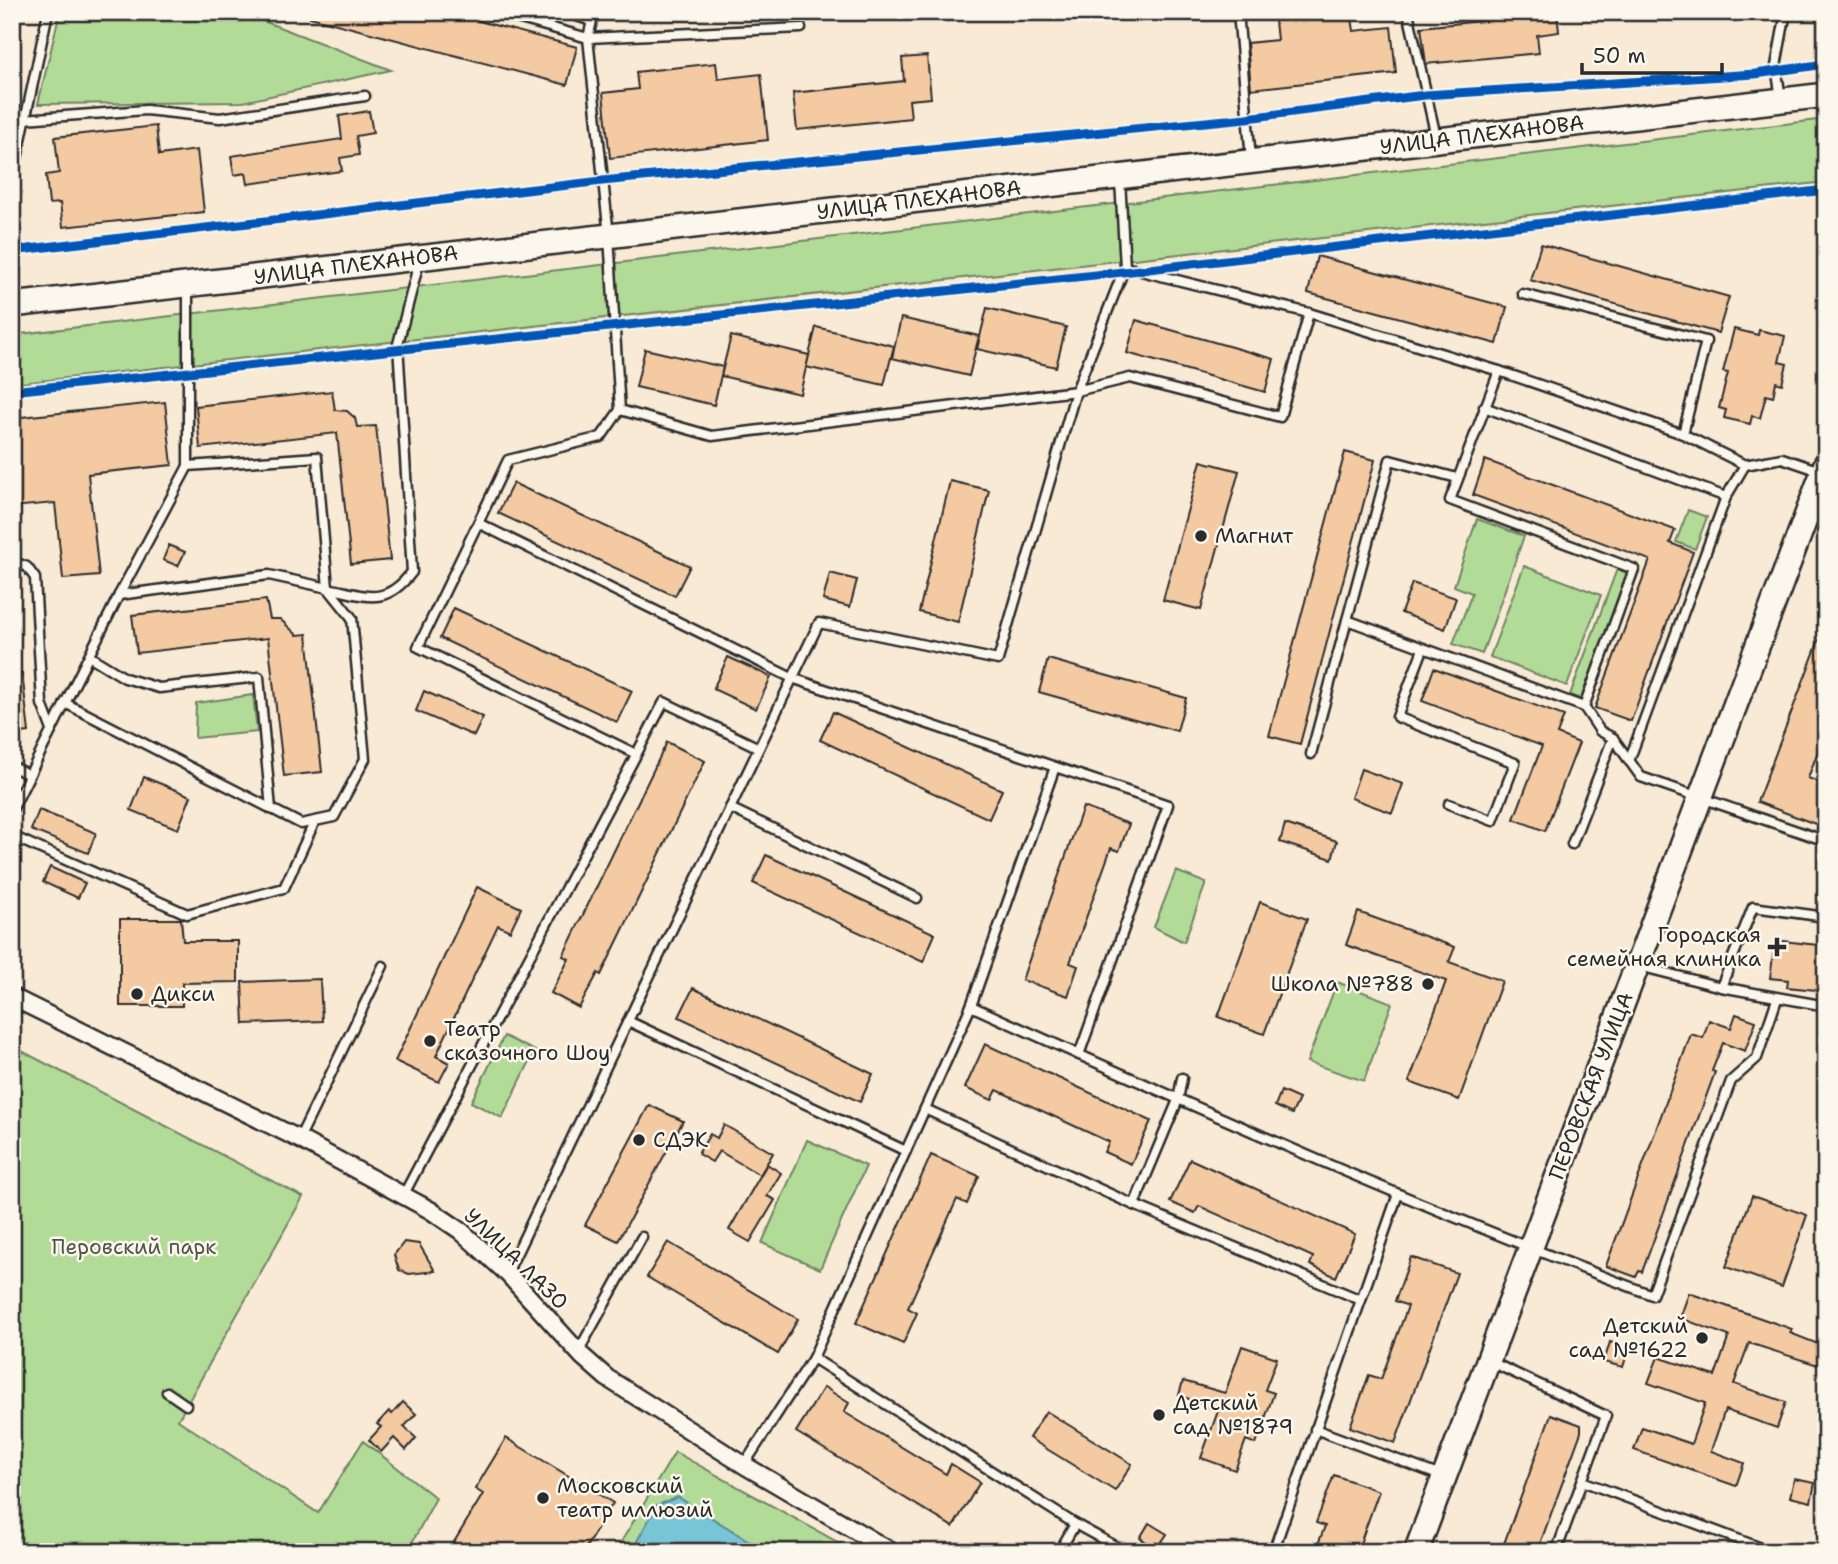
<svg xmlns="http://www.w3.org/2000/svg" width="1838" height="1564" font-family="'Shantell Sans',sans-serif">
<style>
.green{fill:#b2db98;stroke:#6e8362;stroke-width:2}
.water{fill:#79c5d8;stroke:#5a8793;stroke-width:2}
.building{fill:#f4caa3;stroke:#2b2b2b;stroke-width:2}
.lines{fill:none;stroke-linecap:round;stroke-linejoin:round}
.lane-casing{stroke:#2b2b2b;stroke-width:13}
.street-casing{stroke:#2b2b2b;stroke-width:21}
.secondary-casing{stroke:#2b2b2b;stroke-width:28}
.lane{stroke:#fbf7ec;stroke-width:8}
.street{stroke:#fbf7ec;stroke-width:16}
.secondary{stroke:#fbf7ec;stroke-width:23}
.cycleway-casing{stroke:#fbf7ec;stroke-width:13}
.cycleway{stroke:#0057b8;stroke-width:9}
.poi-dot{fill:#2b2b2b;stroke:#fbf7ec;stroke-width:2.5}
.labels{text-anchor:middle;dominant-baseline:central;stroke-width:5;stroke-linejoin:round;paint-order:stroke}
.street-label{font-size:21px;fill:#2b2b2b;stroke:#fbf7ec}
.poi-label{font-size:21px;fill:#2b2b2b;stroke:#fbf7ec;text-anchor:start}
.park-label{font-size:21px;fill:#4d5746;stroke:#fbf7ec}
</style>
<rect width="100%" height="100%" fill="#f9ead6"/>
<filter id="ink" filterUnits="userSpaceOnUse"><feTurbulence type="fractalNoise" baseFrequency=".0143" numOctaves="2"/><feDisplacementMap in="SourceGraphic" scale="14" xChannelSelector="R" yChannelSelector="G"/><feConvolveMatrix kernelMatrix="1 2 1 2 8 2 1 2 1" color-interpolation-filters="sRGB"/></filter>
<g filter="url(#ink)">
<!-- green -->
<g class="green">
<polygon points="60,12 240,12 391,70 243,102 38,104"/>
<polygon points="1826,119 1826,182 12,384 12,335"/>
<polygon points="1688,510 1707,517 1695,549 1676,542"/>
<polygon points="1477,519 1524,536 1482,654 1453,644 1472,593 1454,586"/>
<polygon points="1524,566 1601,595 1567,686 1490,657"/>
<polygon points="1617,569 1627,573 1581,699 1570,695"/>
<polygon points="253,695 257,732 195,738 196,703"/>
<polygon points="1176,871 1206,883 1184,942 1154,927"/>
<polygon points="1337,982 1392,1003 1364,1081 1307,1062"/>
<polygon points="504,1036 535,1051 502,1118 471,1102"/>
<polygon points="12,1046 303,1197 178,1420 318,1513 363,1441 436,1498 407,1552 12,1552"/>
<polygon points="807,1140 866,1166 820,1269 762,1243"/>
<polygon points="675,1452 841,1544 846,1552 615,1552"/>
</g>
<!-- water -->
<polygon class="water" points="678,1497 767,1552 631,1552 657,1505"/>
<!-- building -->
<g class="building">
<polygon points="310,12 445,12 577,47 567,85 310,17"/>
<polygon points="1274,12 1351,12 1354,31 1391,27 1396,73 1251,89 1247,43 1277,40"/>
<polygon points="1533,12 1557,12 1559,32 1537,35 1539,53 1426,64 1421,27 1533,16"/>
<polygon points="927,56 931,98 909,100 911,118 797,130 793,93 904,81 902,58"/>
<polygon points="716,63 718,79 761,74 768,140 610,158 603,93 638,89 636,72"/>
<polygon points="369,111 373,133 356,136 359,155 340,158 342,171 248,184 246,173 234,175 231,156 342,139 339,116"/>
<polygon points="156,126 159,155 197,150 204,212 63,227 60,203 49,204 46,175 59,173 55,137"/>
<polygon points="1541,244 1729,297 1718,333 1530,280"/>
<polygon points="1317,256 1507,307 1497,344 1308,293"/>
<polygon points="987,308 1066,327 1056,367 977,349"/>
<polygon points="901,318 979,336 969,376 892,358"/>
<polygon points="1136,320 1274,359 1265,392 1127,353"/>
<polygon points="816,327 894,346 884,385 806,367"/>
<polygon points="1734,329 1758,335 1759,330 1785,336 1779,362 1787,364 1782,384 1776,382 1773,397 1766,395 1760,418 1752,416 1750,424 1724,418 1726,410 1719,408 1728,373 1723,372"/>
<polygon points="731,336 809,355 800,394 721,376"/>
<polygon points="645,349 723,367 714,405 636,387"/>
<polygon points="332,391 335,410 347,411 355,418 357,427 376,426 390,560 351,564 337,433 200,448 196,406"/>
<polygon points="165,402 172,465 88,474 99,576 63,579 55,503 12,507 12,418"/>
<polygon points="1345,452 1375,460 1300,744 1269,736"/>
<polygon points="1485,460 1675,530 1670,543 1693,552 1631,721 1595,708 1650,560 1473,495"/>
<polygon points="1201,461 1239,471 1201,610 1163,600"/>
<polygon points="950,481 989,490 958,622 919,612"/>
<polygon points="513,483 690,566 675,596 498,513"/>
<polygon points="169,545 185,552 178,566 163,560"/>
<polygon points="830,573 857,580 850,607 823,600"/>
<polygon points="1412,583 1456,598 1445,629 1401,613"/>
<polygon points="266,600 270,619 280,619 297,635 307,634 322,772 284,776 268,638 137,653 132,615"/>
<polygon points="454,608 632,691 617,722 440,638"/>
<polygon points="1824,627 1826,730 1808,778 1826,785 1826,828 1757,802"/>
<polygon points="728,657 771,677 756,709 713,689"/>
<polygon points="1048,659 1186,698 1177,731 1039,692"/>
<polygon points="1434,668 1564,716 1557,734 1579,743 1545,831 1514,819 1542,746 1422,701"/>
<polygon points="12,673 22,673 29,732 12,734"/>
<polygon points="424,691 483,717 474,736 416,711"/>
<polygon points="833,712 1002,790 989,819 820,740"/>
<polygon points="667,742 705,761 601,975 598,973 579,1008 551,993 569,959 563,956"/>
<polygon points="1361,769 1403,784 1392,813 1351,798"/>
<polygon points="144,777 191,796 178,829 131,810"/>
<polygon points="1083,807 1129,824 1119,851 1111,848 1070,963 1078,966 1068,996 1022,980"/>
<polygon points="39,810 96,833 88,853 31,830"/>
<polygon points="1285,824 1337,841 1332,859 1280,842"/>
<polygon points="766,855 935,934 923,962 753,883"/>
<polygon points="50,867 85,883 78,898 43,882"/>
<polygon points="477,887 521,908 510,931 498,925 436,1056 449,1063 439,1082 395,1061"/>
<polygon points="1260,902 1307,919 1264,1034 1218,1017"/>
<polygon points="1358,912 1455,947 1449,962 1502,981 1459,1100 1409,1082 1446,981 1346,945"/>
<polygon points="120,919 181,919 183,941 238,941 238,982 182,983 182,1006 120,1006"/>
<polygon points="1783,941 1826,946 1826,991 1787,987 1788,980 1770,978 1775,942"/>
<polygon points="320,979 322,1021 244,1024 242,982"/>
<polygon points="693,988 873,1074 860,1102 679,1017"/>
<polygon points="1736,1014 1756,1021 1745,1051 1723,1043 1712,1071 1715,1072 1642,1272 1639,1271 1636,1277 1606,1266 1691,1034 1703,1038 1709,1020 1731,1028"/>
<polygon points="985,1044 1151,1121 1131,1164 1104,1152 1109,1142 997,1090 992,1100 965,1088"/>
<polygon points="1281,1091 1299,1099 1292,1114 1275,1106"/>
<polygon points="649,1105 683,1121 618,1241 585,1225"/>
<polygon points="724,1125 773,1153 760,1175 719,1151 712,1162 698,1154 710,1134 717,1138"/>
<polygon points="931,1155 979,1176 967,1204 957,1199 908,1308 917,1313 903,1344 856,1323"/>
<polygon points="1190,1159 1355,1234 1336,1277 1310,1265 1313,1257 1199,1206 1195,1213 1170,1202"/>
<polygon points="767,1164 781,1173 767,1196 775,1200 750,1242 729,1230"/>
<polygon points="1752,1196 1807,1215 1782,1287 1726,1267"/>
<polygon points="404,1242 419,1244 435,1271 409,1274 399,1270 394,1255"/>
<polygon points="668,1242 798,1319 778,1354 647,1277"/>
<polygon points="1411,1257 1457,1273 1395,1443 1350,1427 1369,1375 1381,1379 1408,1306 1395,1301"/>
<polygon points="1689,1293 1792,1329 1790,1333 1826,1347 1821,1366 1749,1343 1734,1384 1786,1402 1777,1428 1725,1410 1711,1451 1744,1463 1736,1486 1634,1450 1642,1427 1691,1444 1705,1403 1648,1383 1658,1357 1715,1376 1729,1336 1680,1318"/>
<polygon points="1610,1342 1629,1348 1623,1367 1604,1362"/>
<polygon points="1242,1346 1277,1358 1265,1390 1274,1393 1256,1444 1246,1440 1235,1470 1201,1458 1218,1411 1179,1395 1183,1381 1225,1393"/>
<polygon points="824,1387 849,1403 844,1412 946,1474 951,1464 980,1482 953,1527 796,1432"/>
<polygon points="403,1402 416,1414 404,1427 416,1438 406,1450 394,1438 381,1452 369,1440 381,1427 377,1424 389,1411 392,1414"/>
<polygon points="1046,1411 1132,1464 1115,1491 1029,1438"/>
<polygon points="1551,1414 1581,1425 1581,1432 1537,1552 1501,1552"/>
<polygon points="506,1438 613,1503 583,1552 549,1552 536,1544 532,1552 448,1552 483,1494 475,1489"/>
<polygon points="1334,1475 1379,1491 1357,1552 1315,1552 1325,1526 1316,1523"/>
<polygon points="1794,1479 1815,1483 1811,1502 1790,1497"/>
<polygon points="1149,1523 1167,1534 1157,1549 1140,1538"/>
</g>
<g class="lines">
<defs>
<g id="lane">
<polyline points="496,12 588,38 801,28"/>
<polyline points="564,12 592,21"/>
<polyline points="594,12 588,38 609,236 620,410 712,436 1076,391 1130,378 1280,417 1309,313"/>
<polyline points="1238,12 1251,159"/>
<polyline points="1408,12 1436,137"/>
<polyline points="1781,99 1776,66 1786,12"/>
<polyline points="24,119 146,110 220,118 365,96"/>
<polyline points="12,207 14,173 48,12"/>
<polyline points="1125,267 1309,313 1499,371 1683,434 1745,465 1782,458 1820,471"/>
<polyline points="12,269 15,304"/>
<polyline points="1523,294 1706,341 1683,434"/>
<polyline points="1499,371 1450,500 1634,569 1584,707"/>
<polyline points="1484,407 1726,497"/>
<polyline points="620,410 601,437 508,460 478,523 792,678 1168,805 1079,1055"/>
<polyline points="478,523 418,647 636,754"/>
<polyline points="12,561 27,567 35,578 42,704 52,730"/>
<polyline points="119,595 269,575 328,588 317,457 188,466"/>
<polyline points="1347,620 1584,707 1600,731 1613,738 1641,777 1826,841"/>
<polyline points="1423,649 1397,717 1515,763 1493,821 1449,804"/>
<polyline points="89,656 125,678 159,688 259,677 271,809"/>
<path d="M65,703L301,824L334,817L365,759L352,618L328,588C367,596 385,607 412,572L398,344L419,262"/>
<polyline points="1311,754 1390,460 1457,478"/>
<polyline points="1629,761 1726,497 1745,465"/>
<polyline points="12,766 29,775"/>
<polyline points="1826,767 1826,768"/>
<polyline points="730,808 917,898"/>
<polyline points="12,810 119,595 188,466 188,288"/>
<polyline points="12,836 187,914 284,888 315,821"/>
<polyline points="1572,844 1613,738"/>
<polyline points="1639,966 1721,987 1826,1006"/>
<polyline points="1721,987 1753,907 1826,917"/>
<path d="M971,1006C1196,1108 1421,1208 1652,1295L1731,1081L1757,1058L1777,999"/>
<polyline points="628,1021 906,1151"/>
<polyline points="925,1109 1134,1205 1361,1300"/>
<polyline points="299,1139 383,966"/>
<polyline points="404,1194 664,702 759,748"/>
<polyline points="1134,1205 1178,1100 1182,1078"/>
<polyline points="507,1273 819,623 998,660 1076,391 1125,267 1120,180"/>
<polyline points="578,1352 642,1237"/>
<polyline points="813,1358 1075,1524 1126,1552"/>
<polyline points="1489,1361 1606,1416 1556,1552"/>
<polyline points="167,1392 186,1405"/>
<polyline points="1315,1429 1441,1476"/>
<polyline points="744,1465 813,1358 971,1006 1055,767"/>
<polyline points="1582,1481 1772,1552"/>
<polyline points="1059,1552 1075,1524"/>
<polyline points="1273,1552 1398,1194"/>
</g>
<polyline id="street" points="12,997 299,1139 430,1210 461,1231 507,1273 582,1356 607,1378 744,1465 892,1552"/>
<g id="secondary">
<polyline points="12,305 1826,95"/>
<polyline points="1416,1552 1826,464"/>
</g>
</defs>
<!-- lane casing -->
<use href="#lane" class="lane-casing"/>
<!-- street casing -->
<use href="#street" class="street-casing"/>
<!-- secondary casing -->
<use href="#secondary" class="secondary-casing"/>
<!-- lane -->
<use href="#lane" class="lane"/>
<!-- street -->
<use href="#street" class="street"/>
<!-- secondary -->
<use href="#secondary" class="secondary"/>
<defs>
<g id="cycleway">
<polyline points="12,251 602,181 1247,118 1425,95 1755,74 1826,64"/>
<polyline points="12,391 1123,272 1826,190"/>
</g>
</defs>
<!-- cycleway casing -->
<use href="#cycleway" class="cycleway-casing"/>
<!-- cycleway -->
<use href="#cycleway" class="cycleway"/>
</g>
</g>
<!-- markers -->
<g class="poi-dot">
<circle cx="1201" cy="536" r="7"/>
<path d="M1773.5 936.5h7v7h7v7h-7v7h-7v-7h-7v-7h7z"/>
<circle cx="1428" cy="984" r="7"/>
<circle cx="137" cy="994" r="7"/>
<circle cx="430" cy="1041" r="7"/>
<circle cx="639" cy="1140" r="7"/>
<circle cx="1702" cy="1338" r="7"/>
<circle cx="1159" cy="1415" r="7"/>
<circle cx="543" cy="1498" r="7"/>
</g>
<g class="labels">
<!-- street labels -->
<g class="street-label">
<text transform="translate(1482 135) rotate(-7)">УЛИЦА ПЛЕХАНОВА</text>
<text transform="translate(919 200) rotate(-7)">УЛИЦА ПЛЕХАНОВА</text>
<text transform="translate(356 265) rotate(-7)">УЛИЦА ПЛЕХАНОВА</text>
<text transform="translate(1591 1086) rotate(-69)">ПЕРОВСКАЯ УЛИЦА</text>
<text transform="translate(516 1259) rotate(44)">УЛИЦА ЛАЗО</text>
</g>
<!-- poi labels -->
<g class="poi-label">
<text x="1215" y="536">Магнит</text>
<text x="1761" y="935" text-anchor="end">Городская<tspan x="1761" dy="24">семейная клиника</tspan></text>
<text x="1414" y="984" text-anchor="end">Школа №788</text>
<text x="151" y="994">Дикси</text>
<text x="444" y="1029">Театр<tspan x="444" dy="24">сказочного Шоу</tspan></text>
<text x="653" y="1140">СДЭК</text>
<text x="1688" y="1326" text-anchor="end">Детский<tspan x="1688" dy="24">сад №1622</tspan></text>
<text x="1173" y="1403">Детский<tspan x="1173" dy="24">сад №1879</tspan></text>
<text x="557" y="1486">Московский<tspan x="557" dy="24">театр иллюзий</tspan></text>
</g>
<!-- park labels -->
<g class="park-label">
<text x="134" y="1247">Перовский парк</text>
</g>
</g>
<!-- margin -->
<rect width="1838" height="1564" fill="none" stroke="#fbf7ec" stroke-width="42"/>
<rect x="21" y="21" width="1796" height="1522" fill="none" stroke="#2b2b2b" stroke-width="2.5" filter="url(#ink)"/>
<!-- scale -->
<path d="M1582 63v10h140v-10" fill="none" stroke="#2b2b2b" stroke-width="3.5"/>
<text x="1593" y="63" font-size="21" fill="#2b2b2b" stroke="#fbf7ec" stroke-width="5" paint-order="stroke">50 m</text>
</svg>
